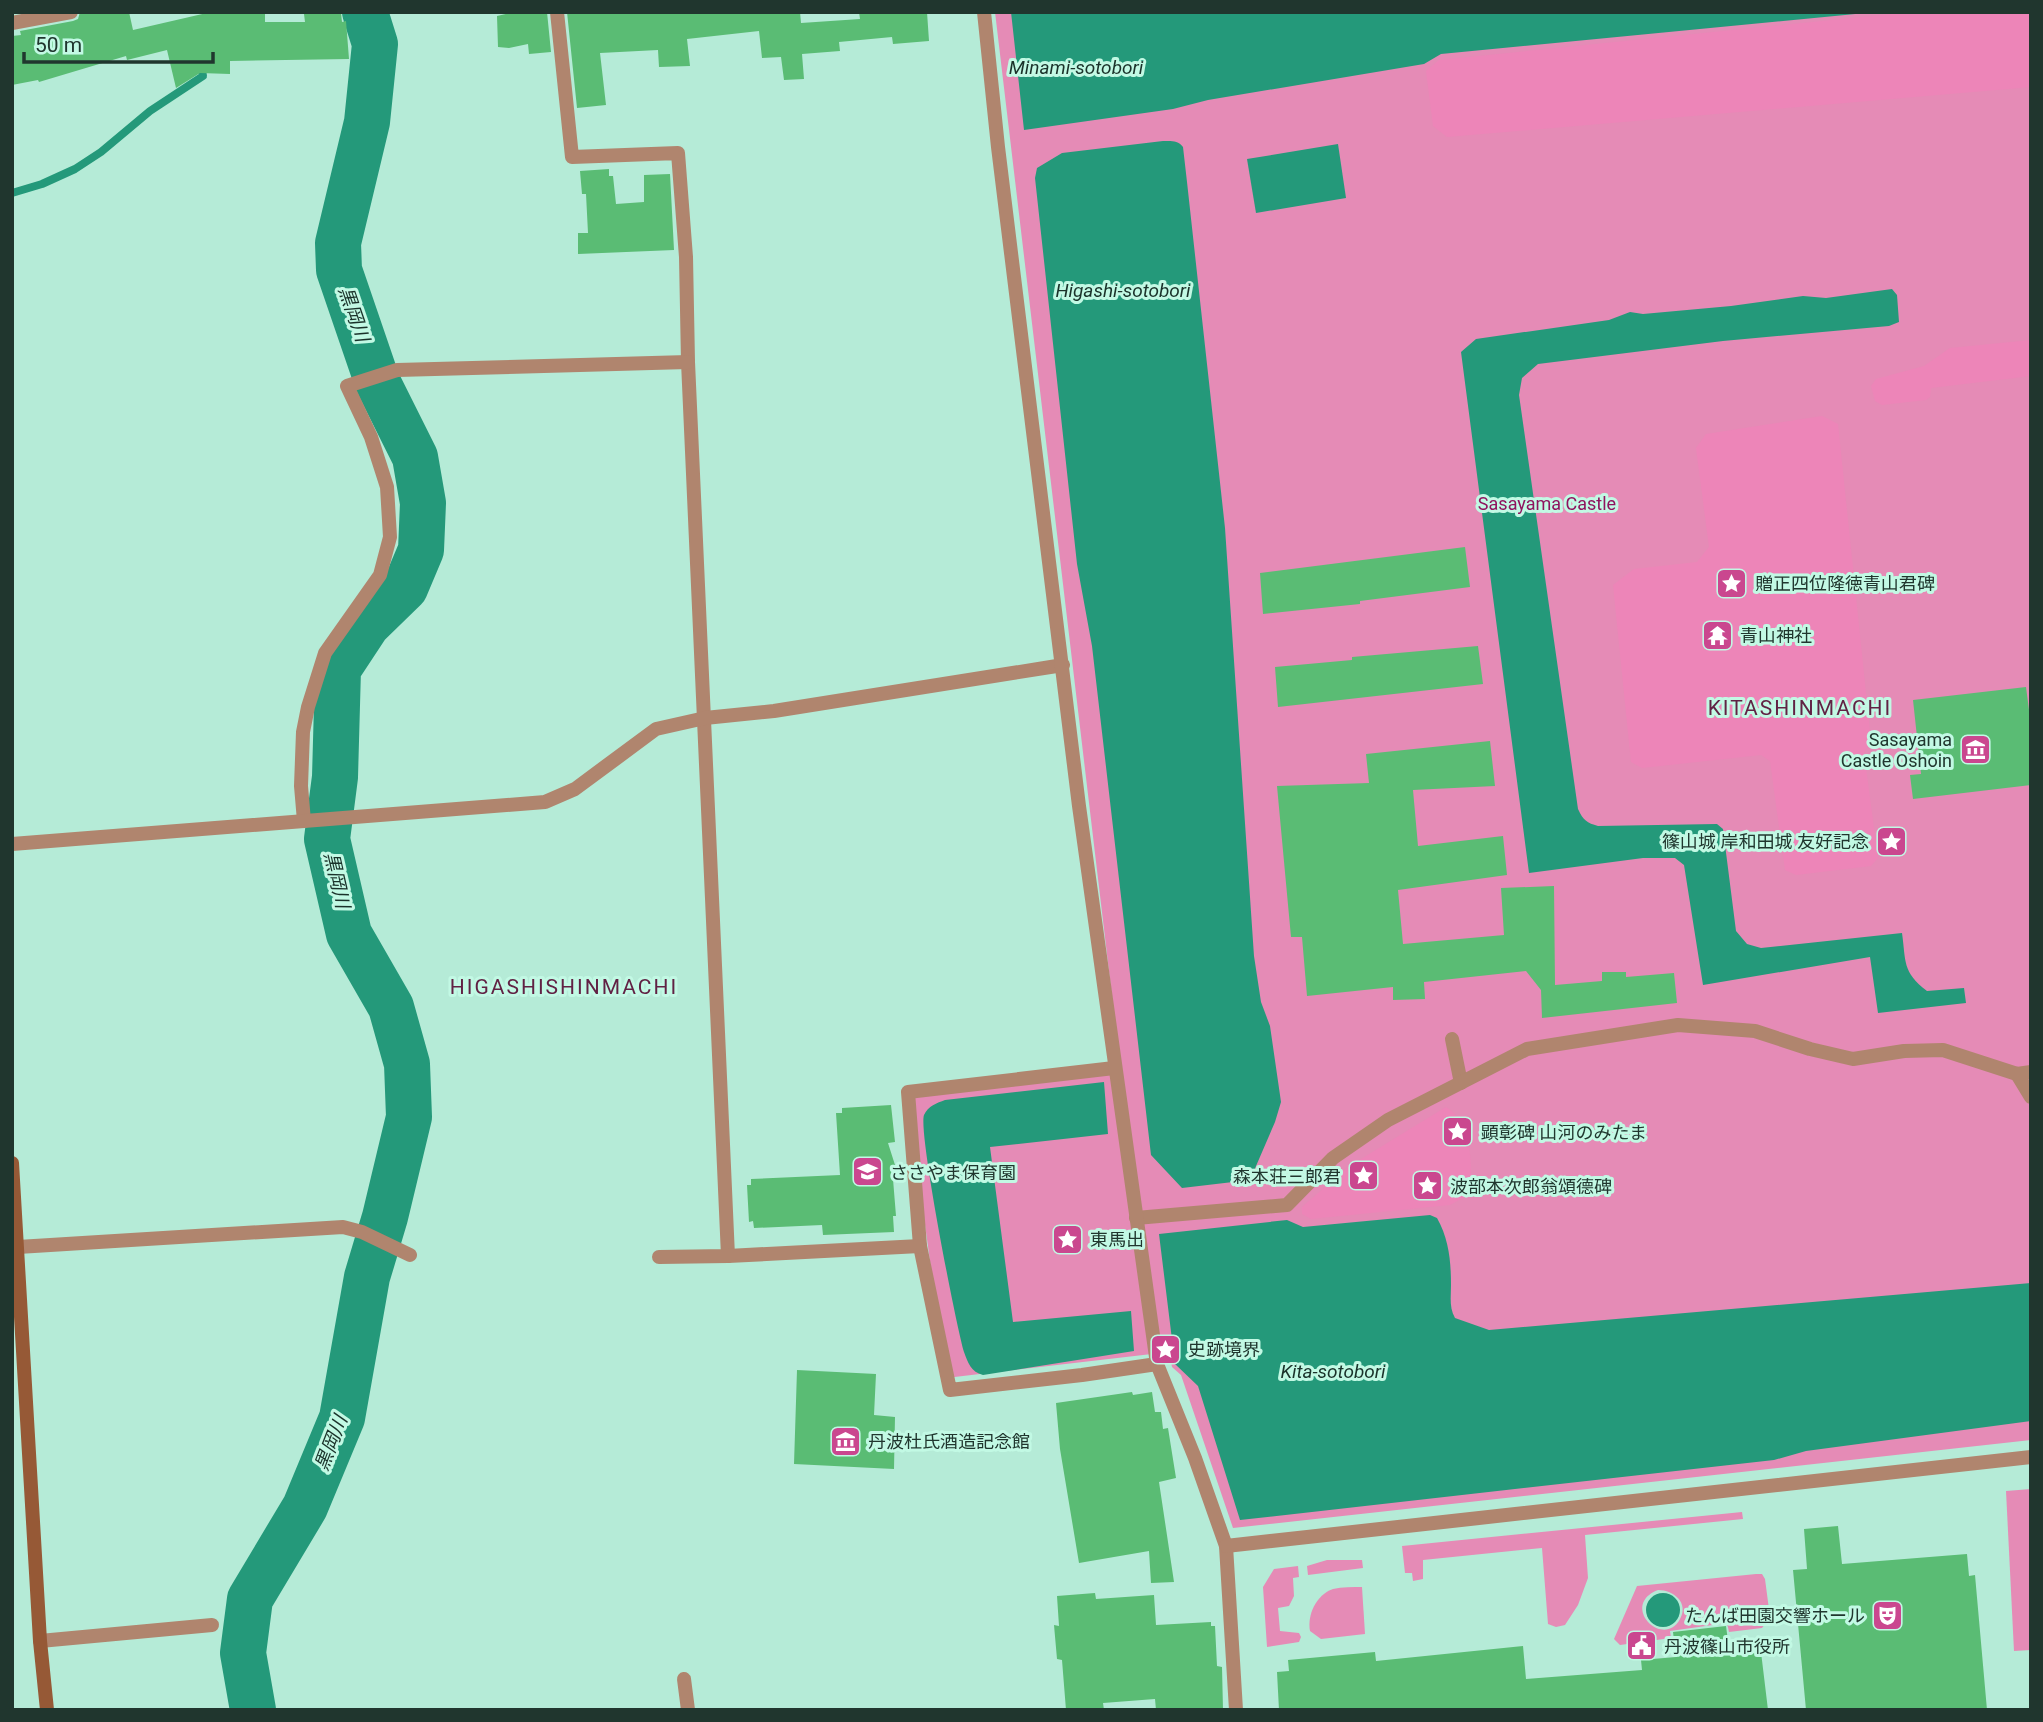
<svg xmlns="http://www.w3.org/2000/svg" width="2043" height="1722" font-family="Roboto,'Noto Sans JP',sans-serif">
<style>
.green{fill:#e58bb6;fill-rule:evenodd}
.forest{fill:#ed85b8}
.water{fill:#24997a}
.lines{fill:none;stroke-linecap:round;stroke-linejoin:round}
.stream{stroke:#24997a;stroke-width:8}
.river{stroke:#24997a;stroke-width:46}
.building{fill:#5abc74}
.minor{stroke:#b0856e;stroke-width:14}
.tertiary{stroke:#b0856e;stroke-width:14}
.secondary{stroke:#965936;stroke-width:14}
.labels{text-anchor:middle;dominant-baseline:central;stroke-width:6;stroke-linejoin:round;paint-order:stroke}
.park-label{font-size:18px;fill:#8f125e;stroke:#c2f9e4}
.poi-label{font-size:18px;fill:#20362e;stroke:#c2f9e4;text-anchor:start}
.water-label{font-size:19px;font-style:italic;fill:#1a322a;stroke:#c2f9e4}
.quarter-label{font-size:21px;letter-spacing:2px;fill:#612244;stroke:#c2f9e4}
</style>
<rect width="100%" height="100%" fill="#b5ebd7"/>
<!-- green -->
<g class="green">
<polygon points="995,12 2031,12 2031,1440 1233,1528 1181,1375 1172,1367 1169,1352 946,1378 907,1093 1121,1072"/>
<polygon points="2031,1489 2031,1650 2014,1651 2006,1491"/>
<polygon points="1742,1512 1743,1519 1585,1535 1588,1578 1578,1605 1565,1625 1556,1627 1548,1624 1542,1548 1423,1560 1423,1579 1413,1581 1412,1573 1405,1573 1402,1546"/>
<polygon points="1327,1560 1362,1560 1363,1568 1308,1575 1307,1566"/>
<polygon points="1298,1566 1299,1577 1293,1578 1294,1596 1289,1606 1278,1608 1280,1631 1299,1633 1301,1637 1299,1642 1267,1647 1263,1587 1274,1569"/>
<path d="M1756,1574H1762L1765,1579L1770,1617L1762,1628L1729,1632L1727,1623L1670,1631L1671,1638L1620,1645L1614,1639L1637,1586ZM1658,1590C1674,1590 1689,1603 1680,1619C1663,1650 1619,1605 1658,1590Z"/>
<path d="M1362,1587L1365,1634L1321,1639L1310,1631C1307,1615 1316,1595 1333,1589C1342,1587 1353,1587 1362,1587Z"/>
</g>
<!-- forest -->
<g class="forest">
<polygon points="1911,12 2031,12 2031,87 1447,137 1433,126 1426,71 1439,60"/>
<polygon points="2031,340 2031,376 1931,388 1930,397 1926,400 1882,405 1875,401 1871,386 1876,379 1924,366 1950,348"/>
<polygon points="1822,416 1838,424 1871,741 1864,753 1878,858 1871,866 1796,875 1785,870 1770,761 1761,755 1642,768 1631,762 1613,585 1634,569 1697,562 1709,547 1696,448 1706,434"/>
<path d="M1446,1107C1473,1123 1472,1167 1470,1194L1450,1205L1311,1219L1302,1214V1207L1348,1167Z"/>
</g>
<!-- water -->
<g class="water">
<polygon points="1011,12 1876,12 1441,54 1424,64 1208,100 1173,109 1024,130"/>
<path d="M1163,141C1171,141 1178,140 1183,147L1187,182L1225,528L1254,956L1261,1002L1270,1026L1281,1102L1275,1122L1250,1180L1182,1188L1151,1155L1092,646L1077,564L1035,178L1037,168L1062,153Z"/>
<polygon points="1338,144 1346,198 1256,213 1247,159"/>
<path d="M1892,289L1897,295L1899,322L1889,326L1723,341L1538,364L1522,378L1519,395L1578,809C1583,820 1587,823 1598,826L1717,824L1723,829L1736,931L1747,944L1761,948L1902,933C1906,961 1902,972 1927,991L1964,988L1966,1003L1878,1013L1870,957L1703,985L1684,865L1675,858H1643L1529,873L1461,352L1476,339L1609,320L1630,312L1643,314L1731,306L1803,296L1826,298Z"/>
<path d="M1104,1082L1108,1134L990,1147L1013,1322L1131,1311L1134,1351L983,1375C971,1372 968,1363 964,1352C956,1325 918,1132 924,1115C928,1106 937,1103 945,1100Z"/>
<path d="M1430,1215L1437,1218C1449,1239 1451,1262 1451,1285C1451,1297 1449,1307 1455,1318L1489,1330L2031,1283V1421L1806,1451L1774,1460L1240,1520L1198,1386L1175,1364L1159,1234L1287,1220L1303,1227Z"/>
<circle cx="1663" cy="1610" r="17"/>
</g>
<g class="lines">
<!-- stream -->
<polyline class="stream" points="12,193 42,184 75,169 101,152 150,111 203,76 201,63"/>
<!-- river -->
<polyline class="river" points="253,1710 243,1653 250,1599 305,1507 342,1418 367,1277 385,1217 409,1117 407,1064 391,1007 349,934 327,839 335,777 338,669 367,625 405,588 421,550 423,503 415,457 377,381 339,270 338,243 367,122 375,44 365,12"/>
</g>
<!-- building -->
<g class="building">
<polygon points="80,12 129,12 133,30 211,12 265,12 265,22 305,22 304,14 341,13 342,22 346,21 349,59 230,61 230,74 200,73 176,88 167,50 127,60 126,56 39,82 38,80 12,85 12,36 21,35 20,31 73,21 78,19"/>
<polygon points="515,12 547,12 551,52 529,54 528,44 509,48 498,47 497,16"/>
<polygon points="567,12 800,12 801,23 860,19 859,12 927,12 929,41 893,44 892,37 839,42 840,51 802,54 804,79 784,80 781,57 762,58 759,31 687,39 690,66 659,67 658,50 600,53 606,105 577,108"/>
<polygon points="609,169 609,176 613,176 616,204 644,202 644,175 670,174 674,250 578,254 578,233 588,233 586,194 582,194 580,171"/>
<polygon points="1465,547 1470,587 1360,601 1360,604 1263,614 1260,573"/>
<polygon points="1478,646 1483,684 1278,707 1275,667 1352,660 1352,657"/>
<polygon points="2026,687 2031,725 2031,785 1913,799 1910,775 1921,774 1913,700"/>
<polygon points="1490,741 1495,786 1413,790 1418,846 1503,836 1507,875 1398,890 1403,944 1504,935 1501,888 1554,886 1555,985 1602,981 1602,972 1626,972 1626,977 1674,973 1677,1003 1542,1018 1541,990 1526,971 1424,982 1425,999 1393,1000 1393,987 1307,996 1302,937 1291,937 1277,786 1369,783 1366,754"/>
<polygon points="891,1105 895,1142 888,1143 895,1165 893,1179 896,1216 893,1216 894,1232 823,1235 822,1225 754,1228 753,1221 749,1222 747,1185 751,1185 751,1179 840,1175 836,1113 842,1113 842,1108"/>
<polygon points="797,1370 876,1374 874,1415 895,1417 894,1469 794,1464"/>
<polygon points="1132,1392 1133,1395 1152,1392 1155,1412 1161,1412 1163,1429 1168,1428 1176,1478 1159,1482 1174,1582 1151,1583 1149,1551 1079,1563 1060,1449 1056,1403"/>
<polygon points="1838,1526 1842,1564 1967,1554 1969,1576 1975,1575 1987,1710 1806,1710 1793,1570 1807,1569 1804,1529"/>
<polygon points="1095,1593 1096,1599 1154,1595 1156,1625 1211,1622 1211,1626 1215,1626 1217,1666 1222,1667 1223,1710 1156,1710 1155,1699 1103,1703 1104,1710 1066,1710 1062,1660 1057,1659 1054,1625 1059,1626 1057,1596"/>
<polygon points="1726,1626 1730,1656 1761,1652 1768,1710 1279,1710 1277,1672 1289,1671 1288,1660 1375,1652 1376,1661 1523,1646 1526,1679 1642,1670 1641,1660 1676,1657 1673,1632"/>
</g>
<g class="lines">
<!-- minor -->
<g class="minor">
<polyline points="557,12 572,157 678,153 686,257 688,362 728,1256"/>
<polyline points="12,23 71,12"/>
<polyline points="304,821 301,786 303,732 308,707 325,653 380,575 390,537 387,487 371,437 347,386 397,370 688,362"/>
<polyline points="12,844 545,802 575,789 656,729 705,718 774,711 1063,665"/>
<polyline points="1452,1039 1461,1083"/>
<polyline points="1114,1068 908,1092 920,1246 950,1390 1082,1375 1157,1364"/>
<polyline points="2017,1074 2031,1097"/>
<polyline points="1136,1218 1287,1205 1333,1158 1388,1120 1527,1049 1678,1025 1755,1031 1810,1049 1853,1059 1904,1051 1943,1050 2017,1074 2031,1072"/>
<polyline points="18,1247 343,1227 362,1232 410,1255"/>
<polyline points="659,1257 728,1256 920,1246"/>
<polyline points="40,1641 212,1625"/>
<polyline points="684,1679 688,1710"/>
</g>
<!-- tertiary -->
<g class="tertiary">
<polyline points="984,12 998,147 1079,806 1157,1364 1195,1458 1226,1546 1236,1710"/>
<polyline points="1226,1546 2031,1457"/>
</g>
<!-- secondary -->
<polyline class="secondary" points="12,1163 40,1641 47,1710"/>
</g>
<!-- icons -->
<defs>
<symbol id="sight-square" viewBox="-11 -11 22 22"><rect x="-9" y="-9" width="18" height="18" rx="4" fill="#ca478f" stroke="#c2f9e4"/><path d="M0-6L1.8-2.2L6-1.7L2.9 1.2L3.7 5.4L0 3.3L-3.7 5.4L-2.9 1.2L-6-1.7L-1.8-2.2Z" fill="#fff"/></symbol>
<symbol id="temple-square" viewBox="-11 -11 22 22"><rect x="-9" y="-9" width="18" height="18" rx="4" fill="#ca478f" stroke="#c2f9e4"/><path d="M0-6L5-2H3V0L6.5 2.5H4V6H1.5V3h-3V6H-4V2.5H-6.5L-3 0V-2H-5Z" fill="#fff"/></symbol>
<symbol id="museum-square" viewBox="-11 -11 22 22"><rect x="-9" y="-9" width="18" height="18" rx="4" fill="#ca478f" stroke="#c2f9e4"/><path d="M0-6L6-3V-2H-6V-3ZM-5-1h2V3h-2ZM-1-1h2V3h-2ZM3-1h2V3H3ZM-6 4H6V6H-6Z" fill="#fff"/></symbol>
<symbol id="school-square" viewBox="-11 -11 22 22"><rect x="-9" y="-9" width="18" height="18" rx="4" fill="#ca478f" stroke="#c2f9e4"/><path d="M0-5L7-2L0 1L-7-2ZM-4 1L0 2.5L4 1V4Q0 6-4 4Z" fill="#fff"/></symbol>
<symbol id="theatre-square" viewBox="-11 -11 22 22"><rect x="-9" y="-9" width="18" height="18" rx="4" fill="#ca478f" stroke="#c2f9e4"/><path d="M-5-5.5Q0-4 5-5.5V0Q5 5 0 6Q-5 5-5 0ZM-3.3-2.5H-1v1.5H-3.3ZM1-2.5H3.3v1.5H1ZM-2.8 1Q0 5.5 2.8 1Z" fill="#fff"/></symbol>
<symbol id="civic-square" viewBox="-11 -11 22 22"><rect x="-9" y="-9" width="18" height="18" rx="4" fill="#ca478f" stroke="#c2f9e4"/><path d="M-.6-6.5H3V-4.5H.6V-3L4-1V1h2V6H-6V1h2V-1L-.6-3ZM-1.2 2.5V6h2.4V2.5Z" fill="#fff"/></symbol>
</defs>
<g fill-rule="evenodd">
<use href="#sight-square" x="1714" y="566" width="35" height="35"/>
<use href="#temple-square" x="1700" y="618" width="35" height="35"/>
<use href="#museum-square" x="1958" y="732" width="35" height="35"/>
<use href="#sight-square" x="1874" y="824" width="35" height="35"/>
<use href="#sight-square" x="1440" y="1114" width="35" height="35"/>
<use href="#school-square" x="850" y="1154" width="35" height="35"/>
<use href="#sight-square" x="1346" y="1158" width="35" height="35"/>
<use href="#sight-square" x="1410" y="1168" width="35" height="35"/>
<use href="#sight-square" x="1050" y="1222" width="35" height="35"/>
<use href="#sight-square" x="1148" y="1332" width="35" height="35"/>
<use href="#museum-square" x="828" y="1424" width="35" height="35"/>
<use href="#theatre-square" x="1870" y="1598" width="35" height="35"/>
<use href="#civic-square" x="1624" y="1628" width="35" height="35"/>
</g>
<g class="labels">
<!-- park labels -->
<g class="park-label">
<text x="1547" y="503">Sasayama Castle</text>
</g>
<!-- poi labels -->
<g class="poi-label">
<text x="1755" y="583">贈正四位隆徳青山君碑</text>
<text x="1740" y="635">青山神社</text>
<text x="1952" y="739" text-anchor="end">Sasayama<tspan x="1952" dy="21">Castle Oshoin</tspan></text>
<text x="1869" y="841" text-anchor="end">篠山城 岸和田城 友好記念</text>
<text x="1481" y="1132">顕彰碑 山河のみたま</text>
<text x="890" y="1172">ささやま保育園</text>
<text x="1341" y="1176" text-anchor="end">森本荘三郎君</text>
<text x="1450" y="1186">波部本次郎翁頌德碑</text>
<text x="1090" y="1239">東馬出</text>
<text x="1188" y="1349">史跡境界</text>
<text x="868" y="1441">丹波杜氏酒造記念館</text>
<text x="1865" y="1615" text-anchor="end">たんば田園交響ホール</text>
<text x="1664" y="1646">丹波篠山市役所</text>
</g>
<!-- water labels -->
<g class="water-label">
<text x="1076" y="67">Minami-sotobori</text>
<text x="1123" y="290">Higashi-sotobori</text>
<text transform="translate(354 314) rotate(71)">黒岡川</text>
<text transform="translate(337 880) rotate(77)">黒岡川</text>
<text x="1333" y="1371">Kita-sotobori</text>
<text transform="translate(331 1443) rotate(-69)">黒岡川</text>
</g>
<!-- quarter labels -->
<g class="quarter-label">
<text x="1800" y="708">KITASHINMACHI</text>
<text x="564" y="987">HIGASHISHINMACHI</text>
</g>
</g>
<!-- border -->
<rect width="2043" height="1722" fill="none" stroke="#20362e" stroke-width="28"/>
<!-- scale -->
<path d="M24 52v10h189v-10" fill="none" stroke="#20362e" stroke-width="3.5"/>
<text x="35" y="52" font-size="21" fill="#20362e" stroke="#c2f9e4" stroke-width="5" paint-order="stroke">50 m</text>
</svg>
